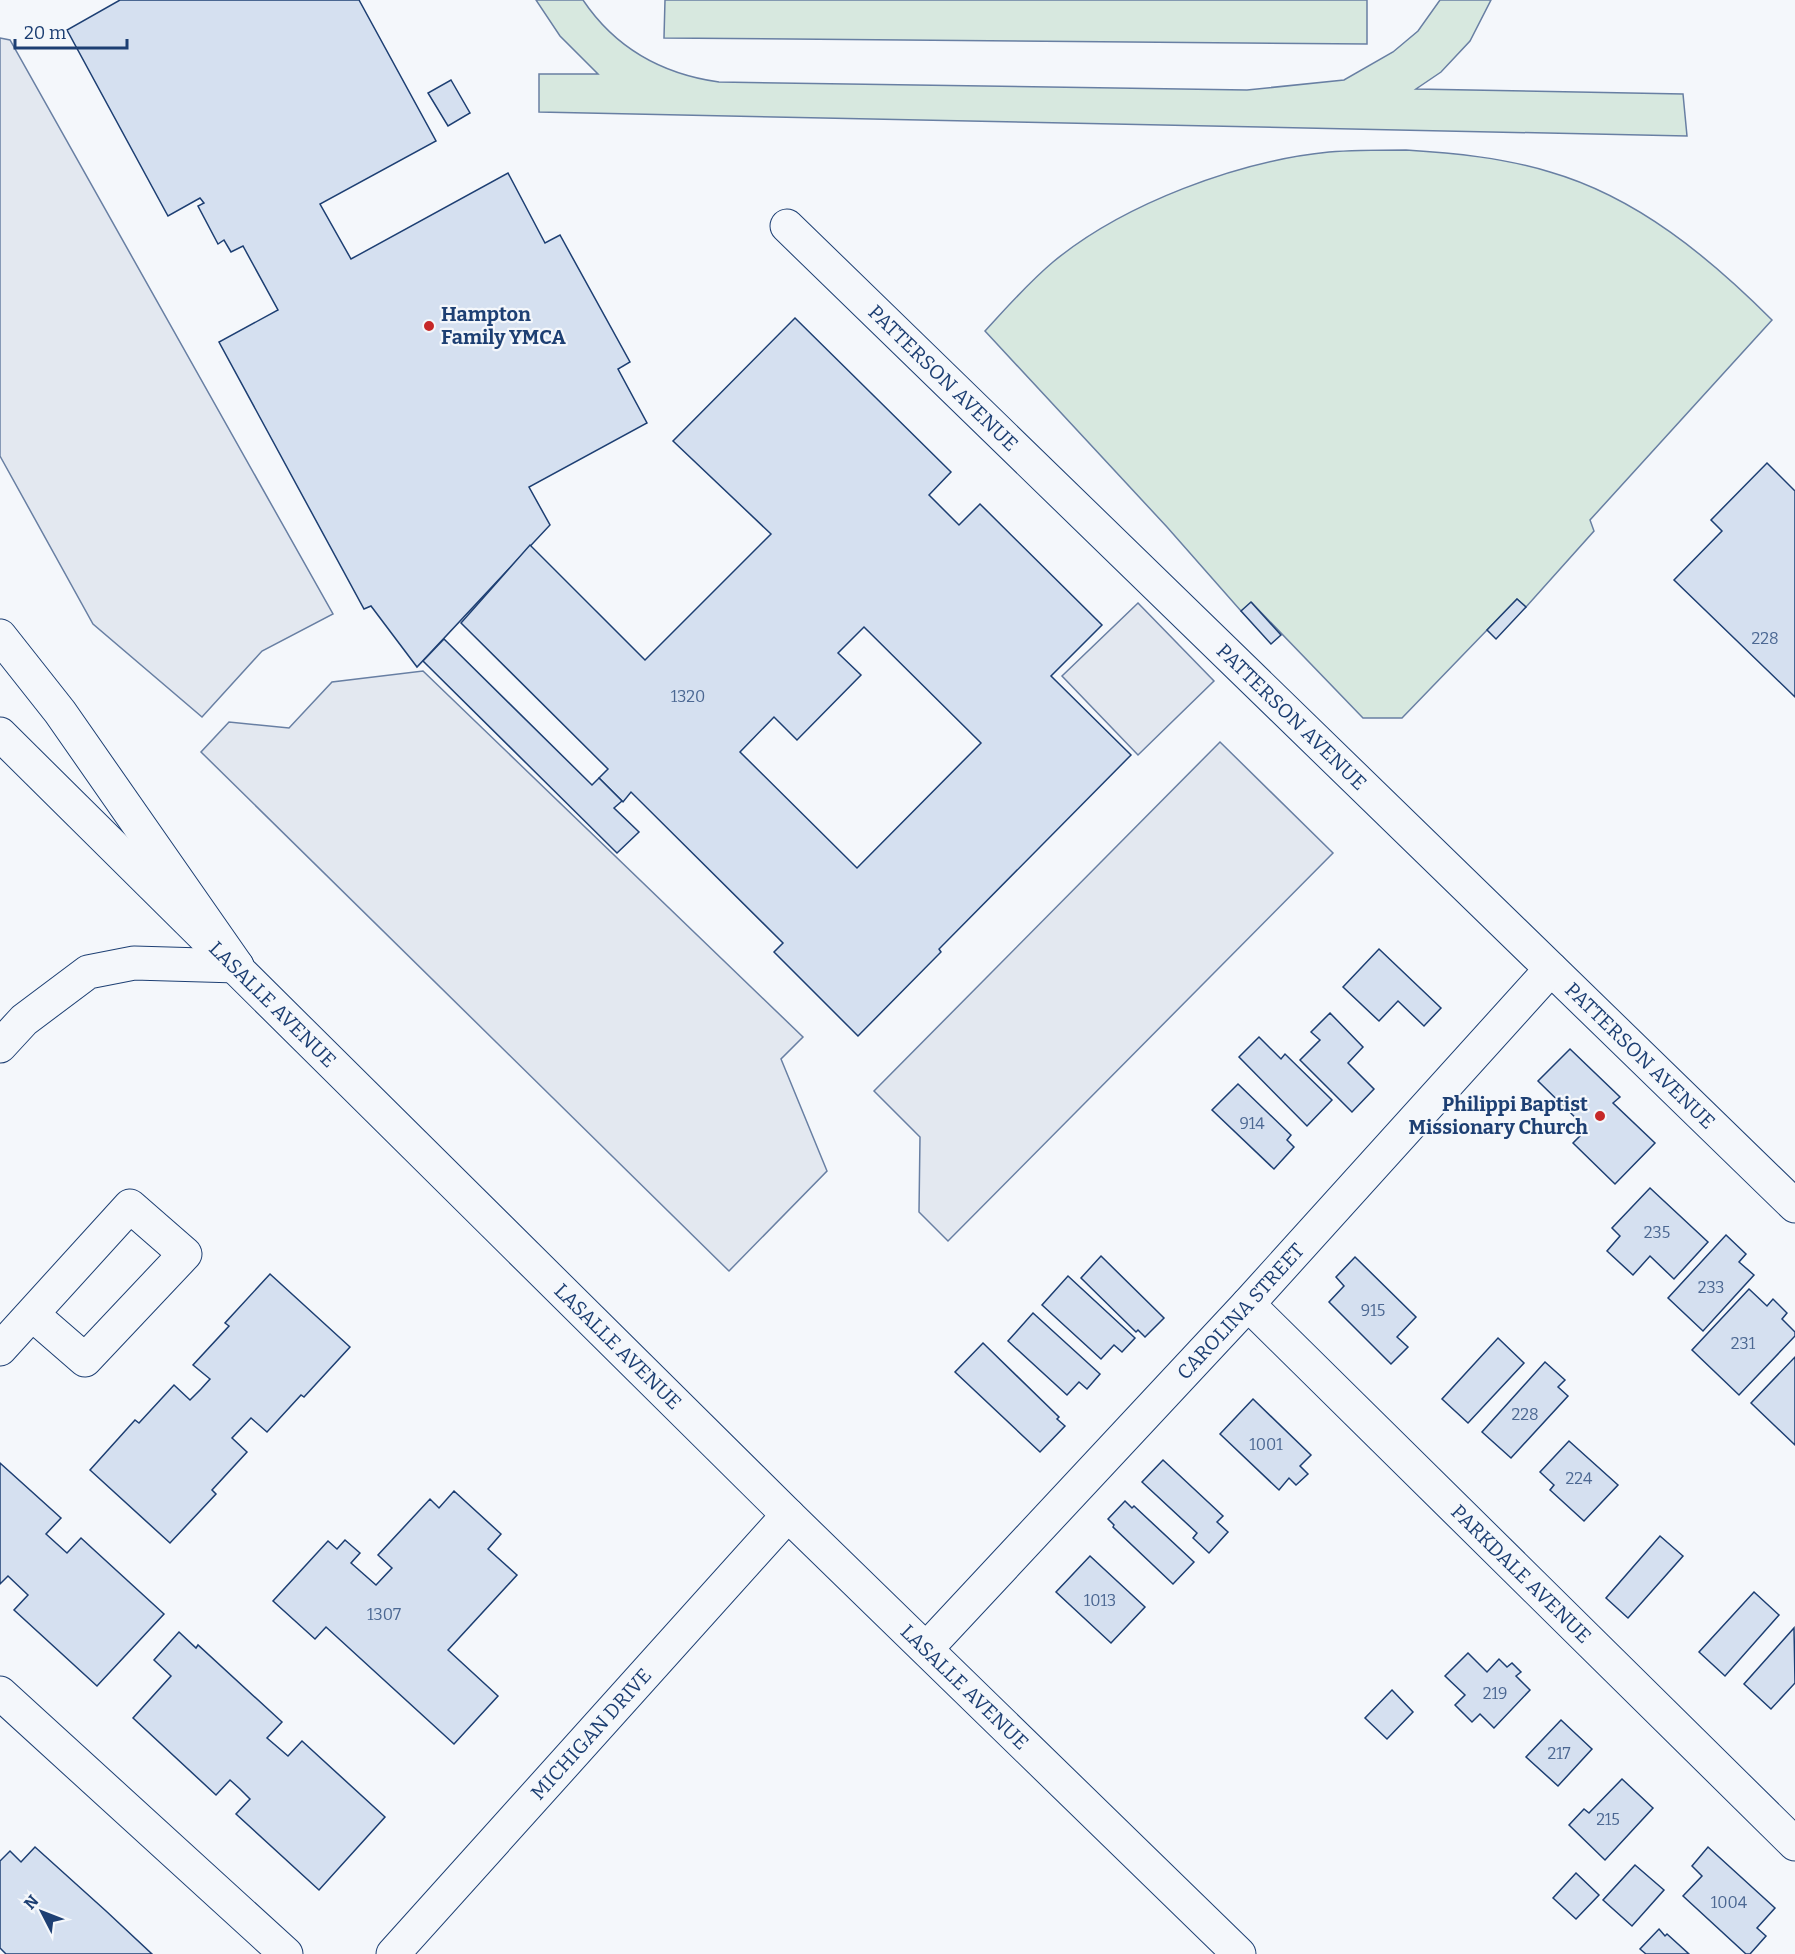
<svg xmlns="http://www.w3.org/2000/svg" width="1795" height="1954" font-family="Bitter,serif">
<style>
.green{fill:#d7e8df;stroke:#687fa3;stroke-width:1.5}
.parking{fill:#e3e8f0;stroke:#687fa3;stroke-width:1.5}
.building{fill:#d5e0f0;stroke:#1d3f73;stroke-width:1.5;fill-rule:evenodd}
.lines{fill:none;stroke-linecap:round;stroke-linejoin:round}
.minor-casing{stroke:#1d3f73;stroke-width:35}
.major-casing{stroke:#1d3f73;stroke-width:35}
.highway-casing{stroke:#1d3f73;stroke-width:35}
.minor{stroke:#f4f7fb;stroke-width:33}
.major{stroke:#f4f7fb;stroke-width:33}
.highway{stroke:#f4f7fb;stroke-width:33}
.poi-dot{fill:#c62828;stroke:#f4f7fb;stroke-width:2}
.labels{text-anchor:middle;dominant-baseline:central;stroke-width:4.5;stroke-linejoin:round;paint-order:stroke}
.number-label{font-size:16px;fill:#4b6792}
.poi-label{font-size:20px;font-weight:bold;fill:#1d3f73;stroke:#f4f7fb;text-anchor:start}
.street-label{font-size:20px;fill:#1d3f73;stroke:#f4f7fb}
</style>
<rect width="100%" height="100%" fill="#f4f7fb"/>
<!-- green -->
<g class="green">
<path d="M536,0H583C616,49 662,74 719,82L1247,90L1344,80L1393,52L1418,31L1440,0H1491L1470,41L1441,72L1416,89L1683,94L1687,136L539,112V74H598L560,36Z"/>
<polygon points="665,0 1367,0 1367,44 664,38"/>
<path d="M1406,150C1455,153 1504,158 1550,172C1637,197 1710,258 1772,320L1590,520L1594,531L1526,607L1517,599L1402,718H1363L1252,603L1241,611L1167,527L985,331C1007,307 1028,283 1053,262C1123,204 1238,161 1329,152C1354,150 1380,150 1406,150Z"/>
</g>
<!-- parking -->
<g class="parking">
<polygon points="0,38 10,40 333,614 262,651 202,717 93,624 0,456"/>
<polygon points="1138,603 1214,681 1138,755 1062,676"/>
<polygon points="423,671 803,1037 781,1059 827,1171 729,1271 201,752 229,722 289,728 332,682"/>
<polygon points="1220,742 1333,853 948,1241 919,1212 920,1137 874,1091"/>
</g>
<!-- building -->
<g class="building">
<polygon points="120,0 359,0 436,141 320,204 351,259 508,173 545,243 560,235 630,362 618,369 647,423 529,487 550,525 417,667 371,606 364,609 219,342 278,310 243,246 231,252 224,240 218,244 198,206 204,203 200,198 168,216 67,30"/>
<polygon points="451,80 470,113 448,126 428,93"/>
<path d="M795,318L951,472L929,495L959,525L980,504L1102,625L1051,676L1131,755L939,949L941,952L858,1036L774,952L783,943L631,792L623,802L599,778L608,769L461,623L530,545L645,660L771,534L673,441ZM864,627L981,743L857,868L740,752L774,717L797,740L861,675L838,653Z"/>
<polygon points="1767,463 1795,491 1795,697 1674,580 1722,531 1711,520"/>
<polygon points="1517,599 1526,607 1496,639 1487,630"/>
<polygon points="1251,602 1281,635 1271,644 1241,611"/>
<polygon points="444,639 592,785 599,778 622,801 614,808 639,832 617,853 423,661"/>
<polygon points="1379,949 1441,1008 1424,1026 1398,1001 1379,1021 1343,987"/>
<polygon points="1330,1013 1363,1047 1348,1063 1374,1089 1352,1112 1300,1060 1320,1040 1311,1032"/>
<polygon points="1259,1037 1281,1059 1285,1054 1332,1100 1307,1126 1239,1057"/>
<polygon points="1570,1049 1620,1097 1613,1103 1655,1143 1615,1184 1573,1143 1587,1129 1538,1081"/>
<polygon points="1238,1084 1291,1135 1287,1140 1294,1147 1274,1169 1212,1110"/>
<polygon points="1650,1188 1708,1242 1674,1279 1650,1256 1633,1275 1607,1251 1620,1236 1612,1228"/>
<polygon points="1726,1235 1746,1254 1739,1262 1754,1275 1703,1331 1668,1298"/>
<polygon points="1101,1256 1164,1318 1145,1337 1138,1330 1136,1332 1081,1278"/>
<polygon points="1355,1257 1416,1317 1397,1337 1408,1347 1391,1364 1329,1302 1344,1286 1336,1277"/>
<polygon points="270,1274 350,1347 304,1397 301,1395 267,1432 251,1418 232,1438 247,1452 212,1490 216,1494 170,1543 90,1470 135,1420 139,1423 174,1385 190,1400 201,1389 210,1379 193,1365 229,1326 225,1323"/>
<polygon points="1068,1276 1135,1338 1122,1352 1114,1345 1101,1359 1042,1305"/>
<polygon points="1749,1289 1767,1306 1773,1299 1787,1313 1782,1319 1795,1332 1795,1336 1739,1395 1692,1350"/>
<polygon points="1033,1313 1100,1374 1087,1389 1079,1382 1067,1395 1008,1341"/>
<polygon points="1498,1338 1524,1363 1468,1423 1442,1399"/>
<polygon points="983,1343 1059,1417 1057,1419 1065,1426 1040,1452 955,1372"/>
<polygon points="1795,1357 1795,1445 1751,1403"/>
<polygon points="1545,1362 1565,1380 1558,1387 1568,1396 1511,1458 1482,1432"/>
<polygon points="1253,1399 1311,1455 1300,1466 1308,1474 1296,1485 1289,1478 1279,1490 1220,1434"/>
<polygon points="1569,1441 1618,1485 1584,1521 1550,1490 1554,1485 1540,1472"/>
<polygon points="1163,1460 1223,1516 1217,1522 1228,1532 1209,1553 1193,1538 1197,1533 1142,1482"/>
<polygon points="0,1463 61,1518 46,1534 67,1553 81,1538 164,1614 97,1686 14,1610 28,1595 8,1576 0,1584"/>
<polygon points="454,1491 501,1534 488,1549 517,1575 448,1650 498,1696 454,1744 326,1627 315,1639 273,1601 328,1541 337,1549 345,1540 360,1553 351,1563 376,1585 392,1568 378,1555 430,1499 439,1508"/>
<polygon points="1125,1501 1132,1508 1134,1506 1194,1562 1173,1584 1113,1527 1114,1525 1108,1519"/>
<polygon points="1660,1536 1683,1556 1628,1618 1606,1598"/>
<polygon points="1090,1556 1145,1607 1111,1643 1056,1592"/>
<polygon points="1754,1592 1779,1615 1725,1676 1699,1652"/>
<polygon points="1794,1628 1795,1683 1771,1709 1744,1684"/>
<polygon points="179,1632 196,1648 198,1645 282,1722 267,1738 288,1756 302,1741 385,1817 319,1890 236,1814 250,1799 240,1789 230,1780 216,1795 133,1718 171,1676 154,1660"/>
<polygon points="1468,1653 1487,1672 1499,1659 1507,1667 1512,1663 1521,1672 1516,1676 1530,1690 1494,1728 1480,1714 1472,1722 1455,1705 1465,1695 1445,1676"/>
<polygon points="1392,1690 1413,1712 1387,1739 1365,1718"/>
<polygon points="1561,1720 1592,1749 1558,1786 1526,1757"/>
<polygon points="1622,1779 1653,1808 1605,1860 1569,1825 1584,1809 1589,1813"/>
<polygon points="35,1847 106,1911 152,1954 6,1954 0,1948 0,1861 10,1851 21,1862"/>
<polygon points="1708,1847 1775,1908 1757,1928 1766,1936 1750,1954 1746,1954 1683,1896 1702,1876 1692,1866"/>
<polygon points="1635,1865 1664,1890 1632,1926 1603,1900"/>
<polygon points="1576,1873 1599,1895 1576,1919 1553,1898"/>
<polygon points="1659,1929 1665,1936 1667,1934 1689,1954 1646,1954 1640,1949"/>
</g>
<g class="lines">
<defs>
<g id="minor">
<path id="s1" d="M787,226L1795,1206"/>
<path id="s2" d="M1248,1304L1795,1844"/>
<polyline points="0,1349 130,1206 185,1254 85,1360 32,1314"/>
<path id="s3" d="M927,1648L1248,1304L1551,969"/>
<polyline points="0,1693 286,1954"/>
<path id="s4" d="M393,1954L788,1515"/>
</g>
<g id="major">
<path id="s5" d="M0,734L788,1515L1239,1954"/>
</g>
<g id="highway">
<polyline points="0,636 60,712 237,966"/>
<polyline points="0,1046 24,1020 88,972 134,963 237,966"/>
</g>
</defs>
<!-- minor casing -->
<use href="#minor" class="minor-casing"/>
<!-- major casing -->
<use href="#major" class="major-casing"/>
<!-- highway casing -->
<use href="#highway" class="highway-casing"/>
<!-- minor -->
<use href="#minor" class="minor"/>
<!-- major -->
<use href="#major" class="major"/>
<!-- highway -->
<use href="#highway" class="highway"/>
</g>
<!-- markers -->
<g class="poi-dot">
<circle cx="429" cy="326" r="6"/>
<circle cx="1600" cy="1116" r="6"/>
</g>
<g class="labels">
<!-- number labels -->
<g class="number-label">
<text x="1765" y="638">228</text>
<text x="688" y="696">1320</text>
<text x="1252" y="1123">914</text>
<text x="1657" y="1232">235</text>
<text x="1711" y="1287">233</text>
<text x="1373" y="1310">915</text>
<text x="1743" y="1343">231</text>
<text x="1525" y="1414">228</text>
<text x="1266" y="1444">1001</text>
<text x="1579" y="1478">224</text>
<text x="1100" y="1600">1013</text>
<text x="384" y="1614">1307</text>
<text x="1495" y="1693">219</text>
<text x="1559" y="1753">217</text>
<text x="1608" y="1819">215</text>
<text x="1729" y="1902">1004</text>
</g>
<!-- poi labels -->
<g class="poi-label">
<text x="441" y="314">Hampton<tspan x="441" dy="23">Family YMCA</tspan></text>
<text x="1588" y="1104" text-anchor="end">Philippi Baptist<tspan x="1588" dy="23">Missionary Church</tspan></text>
</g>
<!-- street labels -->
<g class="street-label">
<text stroke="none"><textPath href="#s1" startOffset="218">PATTERSON AVENUE</textPath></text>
<text stroke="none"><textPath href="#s1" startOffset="704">PATTERSON AVENUE</textPath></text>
<text stroke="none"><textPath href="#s5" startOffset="384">LASALLE AVENUE</textPath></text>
<text stroke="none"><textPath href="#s1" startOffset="1190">PATTERSON AVENUE</textPath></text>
<text stroke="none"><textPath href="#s3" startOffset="460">CAROLINA STREET</textPath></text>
<text stroke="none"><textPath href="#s5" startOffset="870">LASALLE AVENUE</textPath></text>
<text stroke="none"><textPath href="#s2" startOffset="384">PARKDALE AVENUE</textPath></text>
<text stroke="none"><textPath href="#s5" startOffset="1356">LASALLE AVENUE</textPath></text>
<text stroke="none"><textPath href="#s4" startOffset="296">MICHIGAN DRIVE</textPath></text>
</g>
</g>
<!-- north arrow -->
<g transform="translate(42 1912) rotate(312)" stroke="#f4f7fb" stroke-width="4.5" paint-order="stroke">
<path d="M0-4.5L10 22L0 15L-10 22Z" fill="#1d3f73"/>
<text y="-9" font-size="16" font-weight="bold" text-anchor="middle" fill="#1d3f73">N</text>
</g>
<!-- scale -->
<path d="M15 39v9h112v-9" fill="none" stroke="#1d3f73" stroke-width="3"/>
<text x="24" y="39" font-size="18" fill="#1d3f73" stroke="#f4f7fb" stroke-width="4.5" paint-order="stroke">20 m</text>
</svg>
